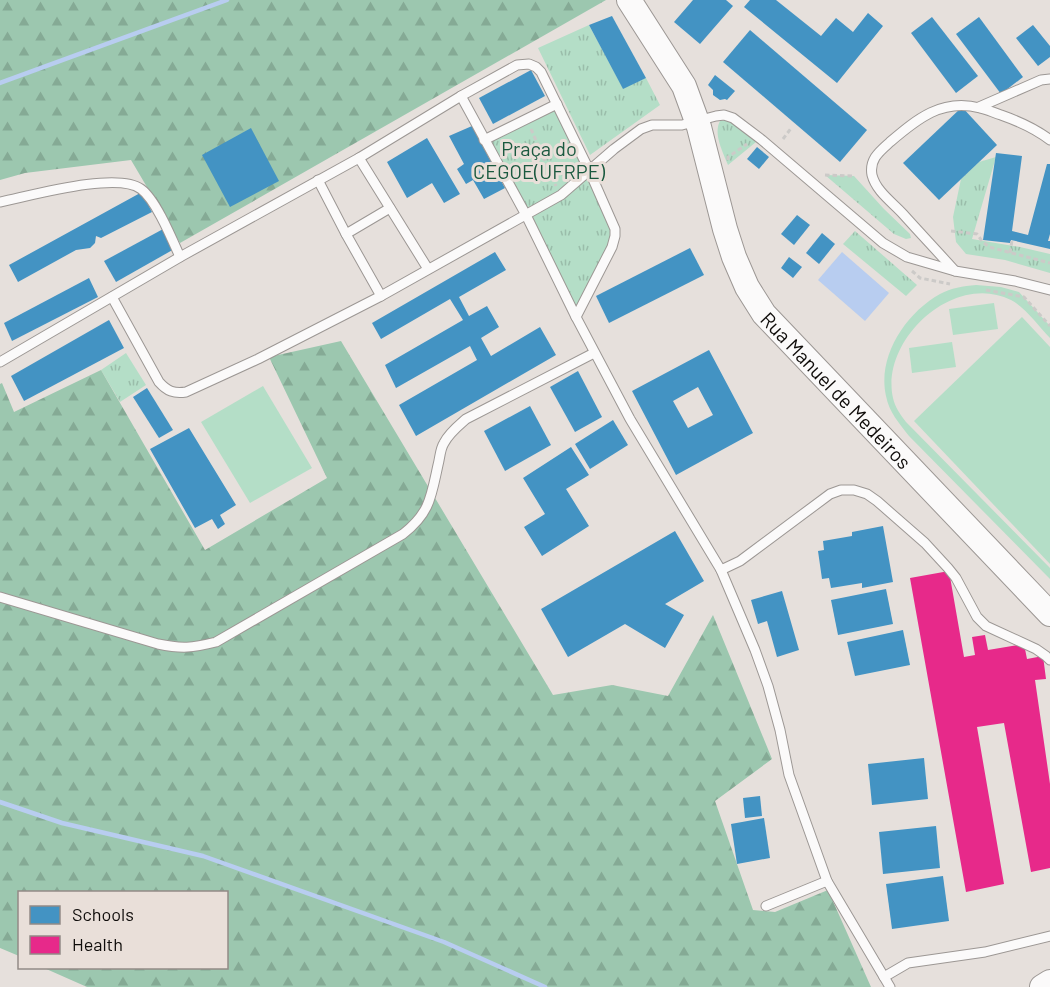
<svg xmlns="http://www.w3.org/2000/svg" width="1050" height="987" font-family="Barlow,sans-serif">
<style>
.grass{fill:url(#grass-tufts)}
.forest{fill:url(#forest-firs)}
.garden{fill:#b4dec7}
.water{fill:#b8cdf0}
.schools{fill:#4393c3;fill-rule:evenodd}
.health{fill:#e7298a}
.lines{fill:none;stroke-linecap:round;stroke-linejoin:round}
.stream{stroke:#b8cdf0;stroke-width:4.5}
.lane-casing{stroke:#9c9794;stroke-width:11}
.secondary-casing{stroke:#9c9794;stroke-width:26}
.path{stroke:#cccac8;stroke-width:3;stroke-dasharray:4.5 3;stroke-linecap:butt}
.lane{stroke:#fbfafa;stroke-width:9}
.secondary{stroke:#fbfafa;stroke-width:24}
.labels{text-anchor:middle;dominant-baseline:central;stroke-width:6;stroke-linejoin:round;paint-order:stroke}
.park-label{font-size:20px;fill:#1a593f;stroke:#e9dfd9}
.street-label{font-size:20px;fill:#0f0c0a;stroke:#e9dfd9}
</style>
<defs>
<pattern id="grass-tufts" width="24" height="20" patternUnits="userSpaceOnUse" patternTransform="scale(1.5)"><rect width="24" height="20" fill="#b4dec7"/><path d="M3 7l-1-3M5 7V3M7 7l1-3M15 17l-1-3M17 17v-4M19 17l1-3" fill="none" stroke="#9abdaa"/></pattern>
<pattern id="forest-firs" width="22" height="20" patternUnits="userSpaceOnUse" patternTransform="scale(1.5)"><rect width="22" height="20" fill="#9cc7af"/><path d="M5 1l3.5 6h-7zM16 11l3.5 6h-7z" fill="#85aa95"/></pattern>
</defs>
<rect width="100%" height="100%" fill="#e6e0dc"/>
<!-- grass -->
<g class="grass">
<polygon points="589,25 623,88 646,78 660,105 590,155 538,48"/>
<polygon points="556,106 619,237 575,316 488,141"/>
<path d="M725,120C737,124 746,134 756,142L728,165C723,152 713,134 720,121Z"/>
<polygon points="996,157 972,239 1020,247 1050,254 1050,273 1005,260 966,254 956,242 953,217 961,179 979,162"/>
<polygon points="825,175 854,176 884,209 910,234 911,238 906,239 894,234"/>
<polygon points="855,231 917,285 906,296 843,244"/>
<polygon points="126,353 146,385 120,402 101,370"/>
</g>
<!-- forest -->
<g class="forest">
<polygon points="0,0 606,0 180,243 131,160 25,173 0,180"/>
<polygon points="341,341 553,695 612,685 668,696 713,615 772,759 715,801 753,910 775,912 828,890 871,987 87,987 44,968 226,968 226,892 20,892 19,956 0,948 0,384 2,383 14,412 101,370 205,550 327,478 269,357"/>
</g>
<!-- garden -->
<g class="garden">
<path d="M976,285L1001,287L1019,292L1050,326V338C1038,326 1026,308 1011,300C954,271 880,340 893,398C895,407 900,414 906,422L1050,568V579L909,436C899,423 889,412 886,396C877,356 906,313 940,294C951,288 963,286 976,285Z"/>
<polygon points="994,303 998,329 953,335 949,309"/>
<polygon points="1022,317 1050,347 1050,564 914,421"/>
<polygon points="952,342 956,367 912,373 909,348"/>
<polygon points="263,386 312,468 250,503 201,422"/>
</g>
<!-- water -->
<polygon class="water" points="842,252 889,293 865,321 818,280"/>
<!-- schools -->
<g class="schools">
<polygon points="693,0 726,0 733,6 700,44 674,22"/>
<polygon points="750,0 776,0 821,36 836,18 853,32 868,13 883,26 837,83 744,7"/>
<polygon points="612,16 646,78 623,89 589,25"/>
<polygon points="932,17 978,76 956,93 911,33"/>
<polygon points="979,17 1023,77 1001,94 956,34"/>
<polygon points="1033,25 1050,46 1050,57 1038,66 1016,38"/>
<polygon points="750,30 867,130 840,162 723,62"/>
<polygon points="531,70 545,96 493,124 479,98"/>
<polygon points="715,75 735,91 727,100 725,99 720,100 713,95 713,90 708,85"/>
<polygon points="962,107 997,145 939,200 903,163"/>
<polygon points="472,126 505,188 484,199 473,180 466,184 457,169 464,164 449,136"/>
<polygon points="251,128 279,181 230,207 202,155"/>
<polygon points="427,138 460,194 444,203 432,183 407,198 387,162"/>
<polygon points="757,147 769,157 759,169 747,159"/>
<polygon points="996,153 1022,156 1012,231 1028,235 1047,164 1050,164 1050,234 1048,241 1050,241 1050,249 1011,240 1010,243 983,240"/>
<polygon points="142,192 152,212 101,238 96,236 95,243 90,248 76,250 18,282 9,265"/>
<polygon points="797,215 810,225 794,245 781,234"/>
<polygon points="165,228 176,248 116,282 104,261"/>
<polygon points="822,233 835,244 819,264 806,253"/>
<polygon points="690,248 704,275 609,323 596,296"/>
<polygon points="495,252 506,270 459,297 469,316 487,306 499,327 481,338 491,356 540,327 556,355 416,436 399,405 477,360 470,346 396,388 385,365 463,320 450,299 381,339 372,323"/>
<polygon points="789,257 802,267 793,278 781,268"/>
<polygon points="89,278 98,297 12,341 4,323"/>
<polygon points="109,320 124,348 24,401 11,376"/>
<path d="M709,350L753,433L676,475L632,391ZM698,387L713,415L688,428L673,401Z"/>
<polygon points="578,371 602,417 575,432 550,387"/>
<polygon points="147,388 173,430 159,438 133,397"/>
<polygon points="530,406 551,445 505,471 484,431"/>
<polygon points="613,420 628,445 590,469 575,444"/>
<polygon points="189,428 236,505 220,515 225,524 218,529 212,519 195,528 150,449"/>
<polygon points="571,447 589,475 566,489 589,526 542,556 524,527 545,514 523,478"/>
<polygon points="883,526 893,582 862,588 862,583 831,588 829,578 822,579 818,551 824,550 823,541 852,536 852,532"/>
<polygon points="675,531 704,581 665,604 684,615 665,648 625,624 568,657 541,609"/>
<polygon points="886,589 893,624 838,635 831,600"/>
<polygon points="782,591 799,650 777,657 767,621 758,624 751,600"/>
<polygon points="903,630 910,665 855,676 847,642"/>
<polygon points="924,758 928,799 872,805 868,764"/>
<polygon points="760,796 762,816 745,818 743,798"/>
<polygon points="764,818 770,858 737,864 731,824"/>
<polygon points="936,826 940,868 883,874 879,832"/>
<polygon points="943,876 949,921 892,929 886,884"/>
</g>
<!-- health -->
<polygon class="health" points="949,571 964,657 975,655 972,637 985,635 988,650 1024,644 1027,659 1043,656 1046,679 1035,680 1050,784 1050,868 1031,872 1004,723 977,727 1004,884 966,892 910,578"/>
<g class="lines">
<!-- stream -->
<g class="stream">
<polyline points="0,83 227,0"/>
<polyline points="0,802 62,823 203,856 444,942 545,987"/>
</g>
<defs>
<g id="lane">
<polyline points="461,96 526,215 576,317"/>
<polyline points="979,107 1041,80 1050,79"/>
<polyline points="484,140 557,104"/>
<polyline points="359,158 461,96 517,65 529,64 536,67 541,72 589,170 615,229 615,236 612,247 576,317 630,419 721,570 755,650 768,686 780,730 789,775 827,881 890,987"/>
<polyline points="318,180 346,234 381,296"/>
<path d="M0,202C30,196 117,171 141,189C156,200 172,239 180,257"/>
<polyline points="346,234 390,208"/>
<path d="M955,271C938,252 920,233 903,214C892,202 876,191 872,175C869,159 880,151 890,142C917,119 942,98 980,108C987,109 994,113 1001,115C1018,121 1036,129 1050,140"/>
<path d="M112,297L159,382C167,391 174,394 186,392L258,359L381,296L561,195L614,149L641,129L652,125H682L716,116L724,115L733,118L762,140L883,243L907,257L955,271L1015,281L1050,290"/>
<polyline points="0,362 180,257 359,158 428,269"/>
<polyline points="721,570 740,561 830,494 841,490 854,490 867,494 877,501 925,543 948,568 956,578 977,617 986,626 1036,649 1046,656 1050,660"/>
<path d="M0,597L158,644C182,649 192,648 216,642L403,534C430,513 431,497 438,465C440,458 440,449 444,443C449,433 458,426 466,419L594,353"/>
<polyline points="766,906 827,881"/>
<polyline points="884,977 908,963 985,952 1050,936"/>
</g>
<g id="secondary">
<path id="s1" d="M629,0L684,86L699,127L725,229L734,257L747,287L764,314L1050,614"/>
<polyline points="1042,987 1050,982"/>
</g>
</defs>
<!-- lane casing -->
<use href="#lane" class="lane-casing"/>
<!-- secondary casing -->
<use href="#secondary" class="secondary-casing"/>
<!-- path -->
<g class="path">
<polyline points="531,129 556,186"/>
<polyline points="783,139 792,127"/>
<polyline points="728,160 728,157 747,144"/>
<polyline points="825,175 854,176"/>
<polyline points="951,231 977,234 982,241 989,247 1050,263"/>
<polyline points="1010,253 1012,240"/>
<polyline points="912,271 920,278 950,284"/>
<polyline points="986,290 1024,297 1050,326"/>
</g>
<!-- lane -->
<use href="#lane" class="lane"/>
<!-- secondary -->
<use href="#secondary" class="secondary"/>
</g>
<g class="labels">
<!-- park labels -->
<g class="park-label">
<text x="539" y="148">Praça do<tspan x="539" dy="23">CEGOE(UFRPE)</tspan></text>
</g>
<!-- street labels -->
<g class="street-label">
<text stroke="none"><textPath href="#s1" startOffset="450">Rua Manuel de Medeiros</textPath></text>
</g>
</g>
<!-- legend -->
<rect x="18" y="891" width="210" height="78" fill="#e9dfd9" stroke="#928b86" stroke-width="1.5"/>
<rect x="30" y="906" width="30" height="18" fill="#4393c3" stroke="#928b86" stroke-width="1.5"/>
<text x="72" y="921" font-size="18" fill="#0f0c0a">Schools</text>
<rect x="30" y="936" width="30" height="18" fill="#e7298a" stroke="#928b86" stroke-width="1.5"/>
<text x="72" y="951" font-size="18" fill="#0f0c0a">Health</text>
</svg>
